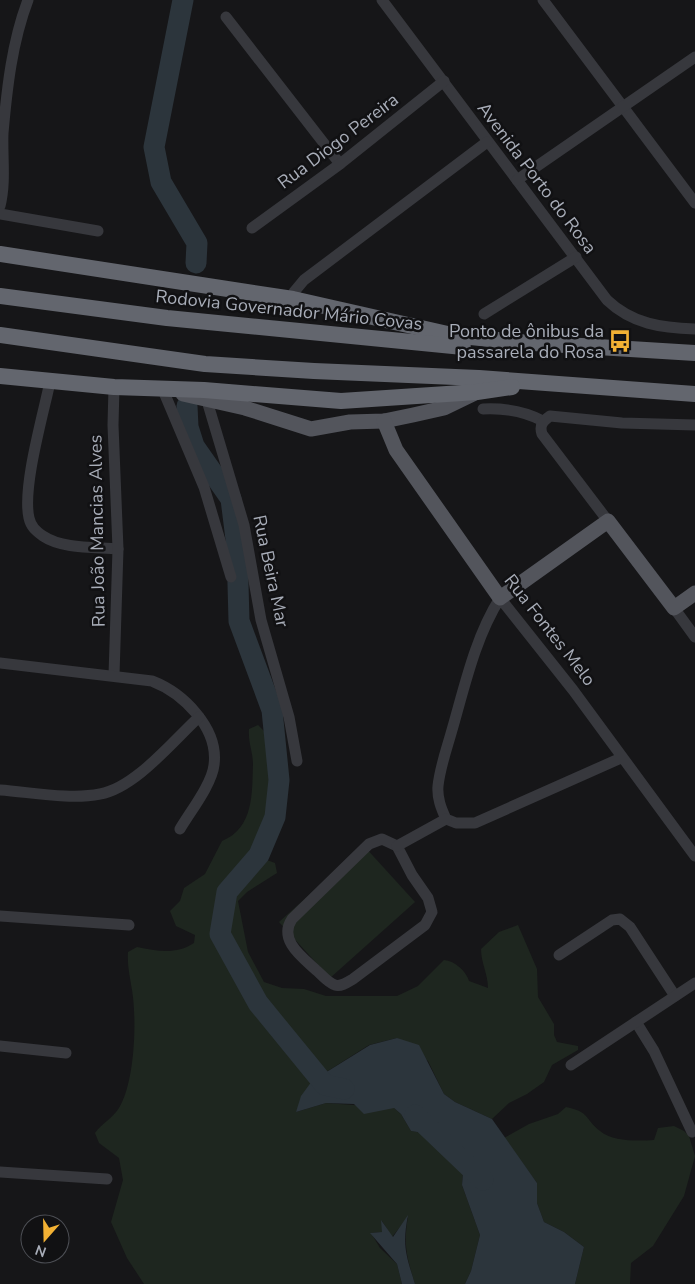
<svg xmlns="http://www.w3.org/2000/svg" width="695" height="1284" font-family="'Nunito Sans',sans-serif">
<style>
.green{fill:#1e261f}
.water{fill:#2c353c}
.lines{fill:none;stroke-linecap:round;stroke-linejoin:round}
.river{stroke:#2c353c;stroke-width:21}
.minor{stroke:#37383d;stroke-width:11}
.major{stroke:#53555c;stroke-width:15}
.highway{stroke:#63666e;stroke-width:16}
.labels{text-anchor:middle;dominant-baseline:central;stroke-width:5;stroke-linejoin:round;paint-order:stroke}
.street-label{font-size:18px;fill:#a8adb8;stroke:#111113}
.poi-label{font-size:18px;fill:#a8adb8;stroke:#111113;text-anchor:end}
</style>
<rect width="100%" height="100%" fill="#161618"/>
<!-- green -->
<g class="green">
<path d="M258,725L269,736C271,776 276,824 251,859C245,867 237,874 231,882L246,876L264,859L275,863L277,873L247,892L238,901L248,952L264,982L282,988L304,989L326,996H397L418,986L444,960C455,961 466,971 469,981L488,988C488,974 481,963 481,949L499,932L518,925L537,969L538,997L554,1024V1035L557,1042L578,1046V1050L552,1065L544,1082L527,1094L509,1103L492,1119L455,1102L444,1094L428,1061L397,1038L369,1045L312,1081L296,1112L326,1103L394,1108L401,1114L411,1131L449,1137L465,1149L462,1185L480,1235L471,1271L465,1284H415C407,1258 403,1245 408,1217L392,1237L382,1221V1232L371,1233L380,1248L397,1264L402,1284H144L127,1258L111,1222L123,1180L119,1158L99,1143L95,1133C101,1124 113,1118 119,1108C135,1082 137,1020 132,990C130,977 127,966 128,952L137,947C157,951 176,955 194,943L195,935L176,926L170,911L180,901L184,888L205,874L222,841C254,828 252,793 253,764C253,752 248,743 249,729Z"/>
<polygon points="364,846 415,902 330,978 279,922"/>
<path d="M566,1107C590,1112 584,1118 600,1131C613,1142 638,1141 654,1140L658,1128L674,1126L684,1131L689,1136L695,1156L684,1196L653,1246L631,1263L630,1284H575L584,1247L564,1232L544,1222L537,1203V1183L504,1138L529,1124L558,1114Z"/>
</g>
<!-- water -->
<g class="water">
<polygon points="397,1038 419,1045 444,1094 455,1102 492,1119 537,1183 537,1203 544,1222 564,1232 584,1247 575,1284 465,1284 471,1271 480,1235 462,1185 465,1149 449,1137 411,1131 401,1114 394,1108 364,1114 354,1104 326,1103 296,1112 301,1096 312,1081 370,1045"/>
<path d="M408,1215C402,1246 406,1255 415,1284H402L397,1264L370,1233L382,1232L381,1220L393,1237Z"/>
</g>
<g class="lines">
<!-- river -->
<g class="river">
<polyline points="183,0 154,147 161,182 197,243 196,263"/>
<polyline points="187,406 188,427 194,446 231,499 237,547 239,621 272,710 279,780 275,817 259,855 227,892 220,934 258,1003 325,1085 344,1089"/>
<polyline points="415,1115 483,1180"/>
</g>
<!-- minor -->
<g class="minor">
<path d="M382,0L607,300C632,324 662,328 695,329"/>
<polyline points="543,0 695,203"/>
<polyline points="226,17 340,164"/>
<polyline points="517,180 695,57"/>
<path d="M0,206C6,182 2,157 3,133C7,88 12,42 28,0"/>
<polyline points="0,214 98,231"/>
<polyline points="252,228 340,164 444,81"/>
<polyline points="293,299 294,292 304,280 487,142"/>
<polyline points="484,314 576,257"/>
<path d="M50,382C43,415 22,488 29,518C31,527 36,531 43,536C62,549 95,547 118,549"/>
<polyline points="114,387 113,425 118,549 114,675"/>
<polyline points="163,390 204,487 231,577"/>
<polyline points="205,394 244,525 261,620 289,717 297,761"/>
<path d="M483,409C504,408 524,411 543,421"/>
<path d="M608,521L542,434C539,425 543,421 550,416L622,423L695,425"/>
<polyline points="674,608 695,637"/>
<path d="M0,663L152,681C183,693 219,728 214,765C212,784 190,812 180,829"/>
<path d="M621,758L475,823H456L446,819C441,808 437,798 438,786C440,767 447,748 452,730C465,685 475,638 500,598L573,690L695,856"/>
<path d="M0,790C30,792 70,800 100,794C135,788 173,741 199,717"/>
<path d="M382,839L397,846L412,875L428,898L432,912L425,925L353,979C348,982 341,987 335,985C328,983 321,974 316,970C302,957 278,940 292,919L369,844Z"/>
<polyline points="397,846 446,819"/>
<polyline points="0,916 129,925"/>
<polyline points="559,955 612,920 620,919 630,927 675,996"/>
<polyline points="636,1022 654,1051 692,1132"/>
<polyline points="0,1046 66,1053"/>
<polyline points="571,1065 695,983"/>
<polyline points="0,1172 107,1179"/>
</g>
<!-- major -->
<g class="major">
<polyline points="183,394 245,408 311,429 350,422 384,421 413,415 444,408 475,393"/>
<polyline points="384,421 396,450 500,598 608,521 674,608 695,593"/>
</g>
<!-- highway -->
<g class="highway">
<polyline points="0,254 293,299 452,335 517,342 695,353"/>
<polyline points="0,296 167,318 463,347"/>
<polyline points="0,335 205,364 314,371 479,378 695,394"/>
<polyline points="0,376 114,387 204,390 341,401 477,392 512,387"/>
</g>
</g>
<!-- icons -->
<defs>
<symbol id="bus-bare" viewBox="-9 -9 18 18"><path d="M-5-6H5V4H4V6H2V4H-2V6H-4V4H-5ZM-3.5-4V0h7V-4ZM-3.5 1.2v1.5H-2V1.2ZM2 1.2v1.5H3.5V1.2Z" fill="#f2b134" stroke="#111113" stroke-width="2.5" paint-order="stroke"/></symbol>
</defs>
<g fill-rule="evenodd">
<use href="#bus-bare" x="604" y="325" width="32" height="32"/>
</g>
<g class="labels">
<!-- street labels -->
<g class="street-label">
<text transform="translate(338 141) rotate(-37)">Rua Diogo Pereira</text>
<text transform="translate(537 178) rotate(53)">Avenida Porto do Rosa</text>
<text transform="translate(289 310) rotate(6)">Rodovia Governador Mário Covas</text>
<text transform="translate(97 531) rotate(-91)">Rua João Mancias Alves</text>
<text transform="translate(271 571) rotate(78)">Rua Beira Mar</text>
<text transform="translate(550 630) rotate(52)">Rua Fontes Melo</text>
</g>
<!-- poi labels -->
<g class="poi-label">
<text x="604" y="331">Ponto de ônibus da<tspan x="604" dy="21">passarela do Rosa</tspan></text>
</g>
</g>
<!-- north arrow -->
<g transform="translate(45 1239) rotate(200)"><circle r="24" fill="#111113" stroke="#4d4f55"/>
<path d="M0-4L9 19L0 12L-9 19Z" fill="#f2b134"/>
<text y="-8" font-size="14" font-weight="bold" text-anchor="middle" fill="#a8adb8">N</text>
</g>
</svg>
